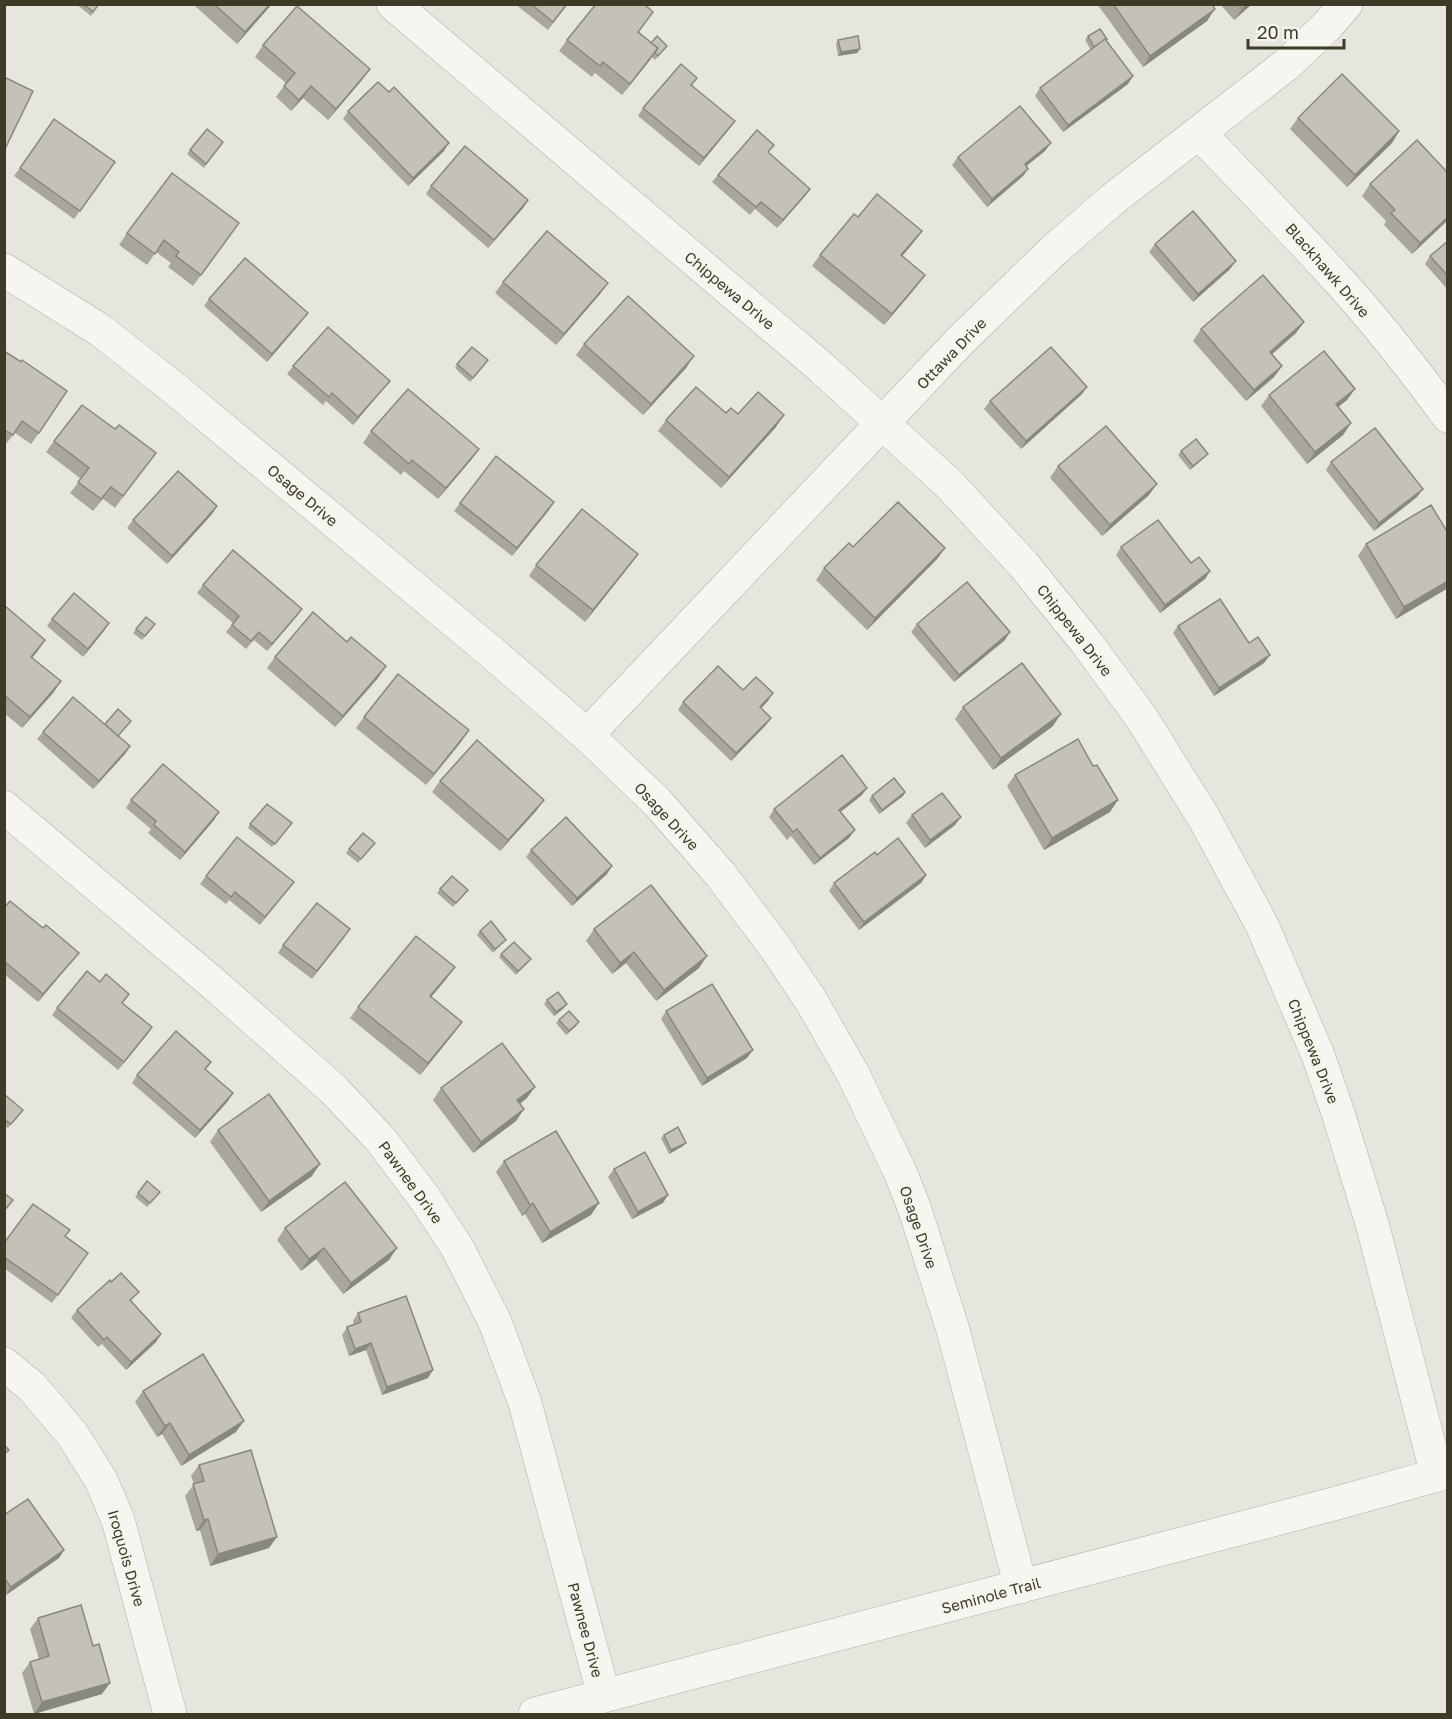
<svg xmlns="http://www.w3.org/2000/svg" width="1452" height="1719" font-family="'Golos Text',sans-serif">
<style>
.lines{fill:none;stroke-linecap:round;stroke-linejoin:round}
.minor-casing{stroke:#b1afa4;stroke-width:34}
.tertiary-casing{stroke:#b1afa4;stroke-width:34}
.minor{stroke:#f6f5f1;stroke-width:33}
.tertiary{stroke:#f6f5f1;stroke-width:33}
.wall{fill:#a9a79d}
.shaded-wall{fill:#89887f}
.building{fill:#c4c2b6;stroke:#89887f;stroke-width:1.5}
.labels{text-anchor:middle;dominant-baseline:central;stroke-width:6;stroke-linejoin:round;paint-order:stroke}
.street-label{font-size:15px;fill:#3d3b28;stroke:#f5f4ed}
</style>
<rect width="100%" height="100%" fill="#e7e6de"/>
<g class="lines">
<defs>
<g id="minor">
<polyline points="393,4 823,369 949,484 1023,564 1086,642 1141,717 1204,818 1262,925 1318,1055 1339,1116 1373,1227 1437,1475"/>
<path d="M1199,133C1247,183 1295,232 1341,283C1379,325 1414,370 1448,416"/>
<polyline points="587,735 961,340 1053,251 1113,199 1286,65 1326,27 1346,4"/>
<polyline points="4,807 215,985 333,1089 381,1140 426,1200 457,1247 495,1322 525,1403 604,1696"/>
<polyline points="4,1364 32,1387 72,1434 101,1480 118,1520 170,1714"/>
<polyline points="535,1714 1337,1503 1448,1472"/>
</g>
<polyline id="tertiary" points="4,270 100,330 175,389 490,651 587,735 657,802 720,874 775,947 810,999 853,1074 901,1174 915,1210 953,1330 1021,1587"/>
</defs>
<!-- minor casing -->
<use href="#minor" class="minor-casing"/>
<!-- tertiary casing -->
<use href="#tertiary" class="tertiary-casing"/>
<!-- minor -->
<use href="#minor" class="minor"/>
<!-- tertiary -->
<use href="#tertiary" class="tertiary"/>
</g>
<!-- wall -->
<g class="wall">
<polygon points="76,4 99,4 91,16"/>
<polygon points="193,4 272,4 237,44"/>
<polygon points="515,4 568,4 548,30"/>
<polygon points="1097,4 1212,4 1207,21 1143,67"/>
<polygon points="1220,4 1252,4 1234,20"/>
<polygon points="645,23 638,33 651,43 667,46 655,60 652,57 622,95 595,73 592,77 559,51 567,40"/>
<polygon points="1088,36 1106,40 1128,84 1063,132 1035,96 1040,88 1091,50 1085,40"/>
<polygon points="838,40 860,49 857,53 838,56 836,44"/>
<polygon points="263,45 362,80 328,120 303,98 291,111 276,97 286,83 255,57"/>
<polygon points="692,85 729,129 699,166 638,116 643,108"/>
<polygon points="389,92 444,151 408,186 343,119 348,111"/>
<polygon points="1298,118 1399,131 1392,143 1347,187 1290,129"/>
<polygon points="54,119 115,162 74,219 14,176"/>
<polygon points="223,142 204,168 187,154 190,150"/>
<polygon points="1045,151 1026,166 1028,169 1023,176 987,207 952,165 958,157"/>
<polygon points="769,153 810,189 805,196 777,228 755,209 750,215 712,182 718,175"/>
<polygon points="1370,184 1448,220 1412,254 1384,225 1386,221 1362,196"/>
<polygon points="431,186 528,200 523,208 488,248 426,194"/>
<polygon points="858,217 914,242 902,256 917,286 884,325 812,266 820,255"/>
<polygon points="239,223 193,286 168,267 171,263 156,252 147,265 119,245 127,233"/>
<polygon points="1448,241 1448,290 1425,264 1430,256"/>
<polygon points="1155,244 1230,269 1193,302 1149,252"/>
<polygon points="503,282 600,294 556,345 495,293"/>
<polygon points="209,299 302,321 267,362 204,306"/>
<polygon points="1304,322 1296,333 1272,354 1282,366 1274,377 1246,401 1193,341 1201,329"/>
<polygon points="584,344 686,368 643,415 576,355"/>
<polygon points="4,351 39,433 31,444 15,433 4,446"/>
<polygon points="457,364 485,364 470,382 455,368"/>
<polygon points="293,366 384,388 353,425 326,401 323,405 287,374"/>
<polygon points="1087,387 1082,394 1021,449 984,409 990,401"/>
<polygon points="1269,395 1347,400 1338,407 1351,423 1343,435 1307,464 1261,406"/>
<polygon points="726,413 738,414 776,427 721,488 658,431 666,420"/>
<polygon points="115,429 156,453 115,508 103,499 93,511 70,493 81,479 46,452 54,441"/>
<polygon points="371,431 479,449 471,460 438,499 404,471 401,475 363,443"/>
<polygon points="1181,451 1205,457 1190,470 1178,455"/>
<polygon points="1331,462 1417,497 1374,531 1326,470"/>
<polygon points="1058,466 1149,495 1102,536 1050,478"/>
<polygon points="460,503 549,510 512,556 454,511"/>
<polygon points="217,506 212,514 167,564 127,528 133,520"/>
<polygon points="1366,544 1448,588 1396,619 1358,556"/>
<polygon points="853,547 945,548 937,559 867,630 816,580 824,568"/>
<polygon points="1121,547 1191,563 1210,571 1205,579 1160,613 1116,555"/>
<polygon points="638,554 630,565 585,622 529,576 536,565"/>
<polygon points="203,585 302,609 267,651 254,640 246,649 226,632 233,623 197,593"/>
<polygon points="5,606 45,640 32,658 61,681 53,693 22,728 4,713"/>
<polygon points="146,617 155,624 142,640 133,633"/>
<polygon points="52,619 109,623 83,657 47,626"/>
<polygon points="917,624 1005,640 954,682 911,632"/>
<polygon points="1178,626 1249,643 1270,655 1264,663 1214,696 1173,633"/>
<polygon points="275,657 378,678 335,727 267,668"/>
<polygon points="743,690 773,693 761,708 771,718 766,725 731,761 678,710 683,702"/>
<polygon points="963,707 1053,726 993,770 955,719"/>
<polygon points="364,717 461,742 426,785 356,728"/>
<polygon points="105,724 130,746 125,754 93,789 37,739 43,732"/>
<polygon points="1015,775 1110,812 1044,850 1007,786"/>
<polygon points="440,781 544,800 536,811 500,851 432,792"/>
<polygon points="905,792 903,796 879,814 869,800 872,796"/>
<polygon points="862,795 840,812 849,838 814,865 791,836 787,840 769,817 774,809"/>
<polygon points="131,800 214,820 180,860 148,833 151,829 126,808"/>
<polygon points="912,815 955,825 925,848 906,823"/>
<polygon points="292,823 272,847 248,828 250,824"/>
<polygon points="375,843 358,863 346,853 349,849"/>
<polygon points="531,850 607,874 572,906 526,857"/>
<polygon points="877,855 926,875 921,883 859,930 829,891 834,883"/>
<polygon points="206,876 294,882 260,925 229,900 226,904 200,884"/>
<polygon points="440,889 465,893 453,907 437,893"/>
<polygon points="4,908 43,928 73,960 38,1002 4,974"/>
<polygon points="594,929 699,968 656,1001 626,963 612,974 586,941"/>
<polygon points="480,931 506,940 493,953 477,935"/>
<polygon points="345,937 312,979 278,953 283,945"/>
<polygon points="501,954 528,963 516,975 499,957"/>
<polygon points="447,978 431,997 462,1022 454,1033 420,1075 350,1018 358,1007"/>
<polygon points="547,1000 564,1008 554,1016 544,1004"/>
<polygon points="122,1003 152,1027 118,1070 52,1015 57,1008"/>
<polygon points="666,1011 747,1058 702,1086 661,1019"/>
<polygon points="559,1020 576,1026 566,1035 556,1023"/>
<polygon points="211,1062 206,1069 228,1101 195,1138 132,1083 137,1075"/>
<polygon points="441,1088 527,1098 520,1104 524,1109 516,1121 473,1153 433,1100"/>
<polygon points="4,1094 23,1110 8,1128 4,1125"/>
<polygon points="218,1130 312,1176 261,1212 210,1142"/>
<polygon points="664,1135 686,1143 683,1146 669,1154 661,1138"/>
<polygon points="504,1161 591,1215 542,1243 525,1214 522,1216 496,1172"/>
<polygon points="614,1169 663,1203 632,1219 608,1177"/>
<polygon points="138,1193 157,1196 147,1207 135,1197"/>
<polygon points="285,1228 389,1260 343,1294 316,1259 301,1271 277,1240"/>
<polygon points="65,1236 88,1253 52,1303 4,1268 4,1243"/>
<polygon points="133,1300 131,1302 161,1334 156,1342 126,1370 102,1344 98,1347 71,1318 77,1310"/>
<polygon points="358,1313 428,1378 382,1395 366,1350 349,1356 342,1335 347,1327 354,1325 353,1321"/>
<polygon points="143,1391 236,1432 181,1466 162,1434 157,1437 135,1402"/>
<polygon points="199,1465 269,1548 210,1566 200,1530 196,1531 185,1496 194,1484 191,1476"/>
<polygon points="4,1515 64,1550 59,1558 6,1595 4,1593"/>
<polygon points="38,1618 102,1694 34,1714 22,1673 30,1662 39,1659 30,1629"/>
</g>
<!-- shaded-wall -->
<g class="shaded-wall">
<polygon points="270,4 272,4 237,44 245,32"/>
<polygon points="1247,4 1252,4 1234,20 1242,9"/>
<polygon points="1215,9 1207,21 1143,67 1150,56"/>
<polygon points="658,48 650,60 622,95 630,84"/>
<polygon points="860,49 857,53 838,56 841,52"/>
<polygon points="370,69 362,80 328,120 336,109"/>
<polygon points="1133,76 1128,84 1063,132 1068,125"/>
<polygon points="311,86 303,98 291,111 299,100"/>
<polygon points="735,121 729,129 699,166 704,158"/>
<polygon points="1399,131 1392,143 1347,187 1355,175"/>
<polygon points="449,143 444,151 408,186 413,178"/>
<polygon points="1051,143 1045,151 1019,172 1025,164"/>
<polygon points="1028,169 1023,176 987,207 992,199"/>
<polygon points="810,189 805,196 777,228 783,220"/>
<polygon points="528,200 523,208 488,248 494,240"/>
<polygon points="1448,217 1448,220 1412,254 1420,243"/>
<polygon points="922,231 914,242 893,267 901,255"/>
<polygon points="1236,261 1230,269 1193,302 1198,294"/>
<polygon points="925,275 917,286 884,325 892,314"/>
<polygon points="608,283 600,294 556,345 564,334"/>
<polygon points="308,313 302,321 267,362 272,354"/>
<polygon points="1304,322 1296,333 1262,363 1270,352"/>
<polygon points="694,356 686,368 643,415 651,404"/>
<polygon points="1282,366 1274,377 1246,401 1254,390"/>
<polygon points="390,381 384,388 353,425 358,417"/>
<polygon points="1087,387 1082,394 1021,449 1026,441"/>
<polygon points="1355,389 1347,400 1328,415 1336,404"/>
<polygon points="784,415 776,427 721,488 729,477"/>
<polygon points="1351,423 1343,435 1307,464 1315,452"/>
<polygon points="479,449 471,460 438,499 446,488"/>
<polygon points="1208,454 1205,457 1190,470 1193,466"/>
<polygon points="1157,484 1149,495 1102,536 1110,525"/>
<polygon points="1423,489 1417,497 1374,531 1379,523"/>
<polygon points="554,502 549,510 512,556 517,548"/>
<polygon points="217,506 212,514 167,564 172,556"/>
<polygon points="945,548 937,559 867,630 875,618"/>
<polygon points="638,554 630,565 585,622 593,610"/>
<polygon points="1210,571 1205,579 1160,613 1165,605"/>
<polygon points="1448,581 1448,588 1396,619 1404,607"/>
<polygon points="302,609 297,616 267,651 272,644"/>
<polygon points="109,623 104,631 83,657 88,649"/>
<polygon points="1010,632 1005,640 954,682 959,675"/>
<polygon points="45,640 37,652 23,668 31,657"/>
<polygon points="1270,655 1264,663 1214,696 1219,688"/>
<polygon points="386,666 378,678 335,727 343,716"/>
<polygon points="61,681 53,693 22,728 30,717"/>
<polygon points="773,693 768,701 755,715 760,707"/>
<polygon points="1061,714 1053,726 993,770 1001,758"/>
<polygon points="771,718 766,725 731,761 736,753"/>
<polygon points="469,730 461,742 426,785 434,774"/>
<polygon points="130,746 125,754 93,789 99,781"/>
<polygon points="867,788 862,795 833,818 839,810"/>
<polygon points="905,792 903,796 879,814 882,810"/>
<polygon points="544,800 536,811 500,851 508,840"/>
<polygon points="1118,800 1110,812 1044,850 1052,838"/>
<polygon points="219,812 214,820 180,860 185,852"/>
<polygon points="961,817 955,825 925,848 930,840"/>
<polygon points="855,830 849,838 814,865 820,858"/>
<polygon points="612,866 607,874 572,906 577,898"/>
<polygon points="926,875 921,883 859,930 864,922"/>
<polygon points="634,952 626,963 612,974 620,963"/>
<polygon points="79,953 73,960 38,1002 43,994"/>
<polygon points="707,956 699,968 656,1001 664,990"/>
<polygon points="455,967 447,978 422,1008 430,996"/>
<polygon points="567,1004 564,1008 554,1016 556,1012"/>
<polygon points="462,1022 454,1033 420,1075 428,1063"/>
<polygon points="579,1022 576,1026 566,1035 569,1031"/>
<polygon points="152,1027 147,1035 118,1070 124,1062"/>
<polygon points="753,1050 747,1058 702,1086 707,1078"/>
<polygon points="535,1087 527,1098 509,1112 517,1100"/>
<polygon points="233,1093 228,1101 195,1138 200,1130"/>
<polygon points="524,1109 516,1121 473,1153 481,1142"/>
<polygon points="686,1143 683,1146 669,1154 671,1150"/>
<polygon points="320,1164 312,1176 261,1212 269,1201"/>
<polygon points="668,1195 663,1203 632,1219 638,1212"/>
<polygon points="533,1203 525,1214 522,1216 530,1205"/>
<polygon points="599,1203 591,1215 542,1243 550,1232"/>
<polygon points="324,1248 316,1259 301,1271 309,1259"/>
<polygon points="397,1248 389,1260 343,1294 351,1283"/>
<polygon points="161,1334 156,1342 126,1370 131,1362"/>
<polygon points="371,1343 366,1350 349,1356 355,1349"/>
<polygon points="433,1370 428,1378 382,1395 387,1387"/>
<polygon points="244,1421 236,1432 181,1466 189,1455"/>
<polygon points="170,1423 162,1434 157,1437 165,1426"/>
<polygon points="208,1519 200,1530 196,1531 204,1520"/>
<polygon points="277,1537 269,1548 210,1566 218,1554"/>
<polygon points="64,1550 59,1558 6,1595 11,1587"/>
<polygon points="110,1683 102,1694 34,1714 42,1702"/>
</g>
<!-- building -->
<g class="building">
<polygon points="84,4 99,4 93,12"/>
<polygon points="214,4 270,4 245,32"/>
<polygon points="531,4 567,4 553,22"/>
<polygon points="596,4 644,4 653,12 638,32 658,48 630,84 603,62 600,66 567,40"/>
<polygon points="1113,4 1212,4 1215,9 1150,56"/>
<polygon points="1238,4 1247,4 1242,9"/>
<polygon points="297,6 370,69 336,109 311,86 299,100 284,86 295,73 263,45"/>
<polygon points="1100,29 1107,39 1094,47 1088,36"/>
<polygon points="657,36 667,46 658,56 655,53 658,48 651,43"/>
<polygon points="858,36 860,49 841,52 838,40"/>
<polygon points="1105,39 1133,76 1068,125 1040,88"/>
<polygon points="681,64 697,78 691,85 735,121 704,158 643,108"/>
<polygon points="1342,74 1399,131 1355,175 1298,118"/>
<polygon points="4,77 33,91 4,151"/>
<polygon points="378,82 389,92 394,87 449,143 413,178 348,111"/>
<polygon points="1020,106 1051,143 1025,164 1028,169 992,199 958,157"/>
<polygon points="54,119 115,162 80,211 20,168"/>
<polygon points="207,129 223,142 206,164 190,150"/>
<polygon points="757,130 774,145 768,152 810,189 783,220 761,202 756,207 718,175"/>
<polygon points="1417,140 1448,173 1448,217 1420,243 1391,213 1395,210 1370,184"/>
<polygon points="465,146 528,200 494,240 431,186"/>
<polygon points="172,173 239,223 201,275 176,256 179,252 164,240 155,254 127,233"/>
<polygon points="877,194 922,231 901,255 925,275 892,314 820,255 854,214 858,217"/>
<polygon points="1193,211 1236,261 1198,294 1155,244"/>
<polygon points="547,231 608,283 564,334 503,282"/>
<polygon points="1448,241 1448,276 1430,256"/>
<polygon points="245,258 308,313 272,354 209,299"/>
<polygon points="1263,275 1304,322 1270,352 1282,366 1254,390 1201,329"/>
<polygon points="628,296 694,356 651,404 584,344"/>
<polygon points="328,327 390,381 358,417 332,393 329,397 293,366"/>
<polygon points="472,347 488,360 473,378 457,364"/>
<polygon points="1051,347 1087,387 1026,441 990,401"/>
<polygon points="4,351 21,362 22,360 67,391 39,433 22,421 13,435 4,430"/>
<polygon points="1324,351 1355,389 1336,404 1351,423 1315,452 1269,395"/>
<polygon points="696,387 726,413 731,408 738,414 758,392 784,415 729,477 666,420"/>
<polygon points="408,389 479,449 446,488 412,460 409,464 371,431"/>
<polygon points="82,405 115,429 119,425 156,453 123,496 111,487 101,499 78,482 89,468 54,441"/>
<polygon points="1106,426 1157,484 1110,525 1058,466"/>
<polygon points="1375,428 1423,489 1379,523 1331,462"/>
<polygon points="1196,439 1208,454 1193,466 1181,451"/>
<polygon points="496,456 554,502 517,548 460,503"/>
<polygon points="178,471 217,506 172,556 133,520"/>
<polygon points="898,502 945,548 875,618 824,568 849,543 853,547"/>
<polygon points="1431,505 1448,533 1448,581 1404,607 1366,544"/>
<polygon points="582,509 638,554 593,610 536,565"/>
<polygon points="1158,520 1191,563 1199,557 1210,571 1165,605 1121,547"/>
<polygon points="233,550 302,609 272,644 259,632 251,641 232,625 239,616 203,585"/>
<polygon points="967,582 1010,632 959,675 917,624"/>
<polygon points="74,593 109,623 88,649 52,619"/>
<polygon points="1220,599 1249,643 1258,637 1270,655 1219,688 1178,626"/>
<polygon points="5,606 45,640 31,657 61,681 30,717 4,695"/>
<polygon points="313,612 347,642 351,637 386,666 343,716 275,657"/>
<polygon points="146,617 155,624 145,636 136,629"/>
<polygon points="1022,663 1061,714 1001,758 963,707"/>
<polygon points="718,666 743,690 756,677 773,693 760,707 771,718 736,753 683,702"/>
<polygon points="398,674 469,730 434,774 364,717"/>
<polygon points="73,697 130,746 99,781 43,732"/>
<polygon points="118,709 131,721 118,736 105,724"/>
<polygon points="1078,739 1093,766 1097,765 1118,800 1052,838 1015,775"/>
<polygon points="477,740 544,800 508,840 440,781"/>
<polygon points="842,755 867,788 839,810 855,830 820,858 797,829 793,832 774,809"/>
<polygon points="163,764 219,812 185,852 154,825 156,821 131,800"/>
<polygon points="894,778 905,792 882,810 872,796"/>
<polygon points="942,793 961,817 930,840 912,815"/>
<polygon points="267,804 292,823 275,844 250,824"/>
<polygon points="566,817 612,866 577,898 531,850"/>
<polygon points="363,833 375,843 361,859 349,849"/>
<polygon points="237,837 294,882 265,917 235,892 231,897 206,876"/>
<polygon points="898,838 926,875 864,922 834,883 875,852 877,855"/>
<polygon points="452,876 468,890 456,903 440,889"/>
<polygon points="651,885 707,956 664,990 634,952 620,963 594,929"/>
<polygon points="10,901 43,928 46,925 79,953 43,994 4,961 4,908"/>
<polygon points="317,903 350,929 317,971 283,945"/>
<polygon points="491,921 506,940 495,949 480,931"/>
<polygon points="416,936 455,967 430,996 462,1022 428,1063 358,1007"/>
<polygon points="514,942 531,959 518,971 501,954"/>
<polygon points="87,971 100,982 106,974 129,994 122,1003 152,1027 124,1062 57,1008"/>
<polygon points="712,984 753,1050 707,1078 666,1011"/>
<polygon points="558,992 567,1004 556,1012 547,1000"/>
<polygon points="569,1011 579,1022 569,1031 559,1020"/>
<polygon points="176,1031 211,1062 205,1069 233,1093 200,1130 137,1075"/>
<polygon points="502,1043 535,1087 517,1100 524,1109 481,1142 441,1088"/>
<polygon points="4,1094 23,1110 11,1124 4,1119"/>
<polygon points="269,1094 320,1164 269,1201 218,1130"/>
<polygon points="678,1127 686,1143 671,1150 664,1135"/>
<polygon points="556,1131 599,1203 550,1232 533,1203 530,1205 504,1161"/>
<polygon points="645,1152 668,1195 638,1212 614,1169"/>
<polygon points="147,1181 160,1192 150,1203 138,1193"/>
<polygon points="345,1182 397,1248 351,1283 324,1248 309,1259 285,1228"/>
<polygon points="4,1193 13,1200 4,1211"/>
<polygon points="33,1204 70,1230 65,1236 88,1253 58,1295 4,1257 4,1243"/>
<polygon points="121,1273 139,1292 130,1300 161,1334 131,1362 107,1337 104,1340 77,1310 110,1280 111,1282"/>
<polygon points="406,1296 433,1370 387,1387 371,1343 355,1349 347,1327 361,1322 358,1313"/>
<polygon points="203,1354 244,1421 189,1455 170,1423 165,1426 143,1391"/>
<polygon points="4,1445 9,1450 4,1454"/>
<polygon points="251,1450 277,1537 218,1554 208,1519 204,1520 193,1484 204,1481 199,1465"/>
<polygon points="28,1499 64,1550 11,1587 4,1578 4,1515"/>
<polygon points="81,1605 93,1646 99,1644 110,1683 42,1702 30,1662 49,1656 38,1618"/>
</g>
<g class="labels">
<!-- street labels -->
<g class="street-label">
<text transform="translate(1328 270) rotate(49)">Blackhawk Drive</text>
<text transform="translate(730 290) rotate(40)">Chippewa Drive</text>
<text transform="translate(951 353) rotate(-46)">Ottawa Drive</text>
<text transform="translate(303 495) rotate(40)">Osage Drive</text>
<text transform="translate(1075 630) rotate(52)">Chippewa Drive</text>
<text transform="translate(667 816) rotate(47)">Osage Drive</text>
<text transform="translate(1314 1051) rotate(68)">Chippewa Drive</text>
<text transform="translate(411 1182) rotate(54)">Pawnee Drive</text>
<text transform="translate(919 1227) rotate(71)">Osage Drive</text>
<text transform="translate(127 1558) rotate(74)">Iroquois Drive</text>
<text transform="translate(991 1595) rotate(-15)">Seminole Trail</text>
<text transform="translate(586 1630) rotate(75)">Pawnee Drive</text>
</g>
</g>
<!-- border -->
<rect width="1452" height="1719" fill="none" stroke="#3d3b28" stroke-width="12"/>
<!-- scale -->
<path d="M1248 39v9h96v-9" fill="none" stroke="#3d3b28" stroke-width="3"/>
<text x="1257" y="39" font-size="18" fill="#3d3b28" stroke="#f5f4ed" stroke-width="4.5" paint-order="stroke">20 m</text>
</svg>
